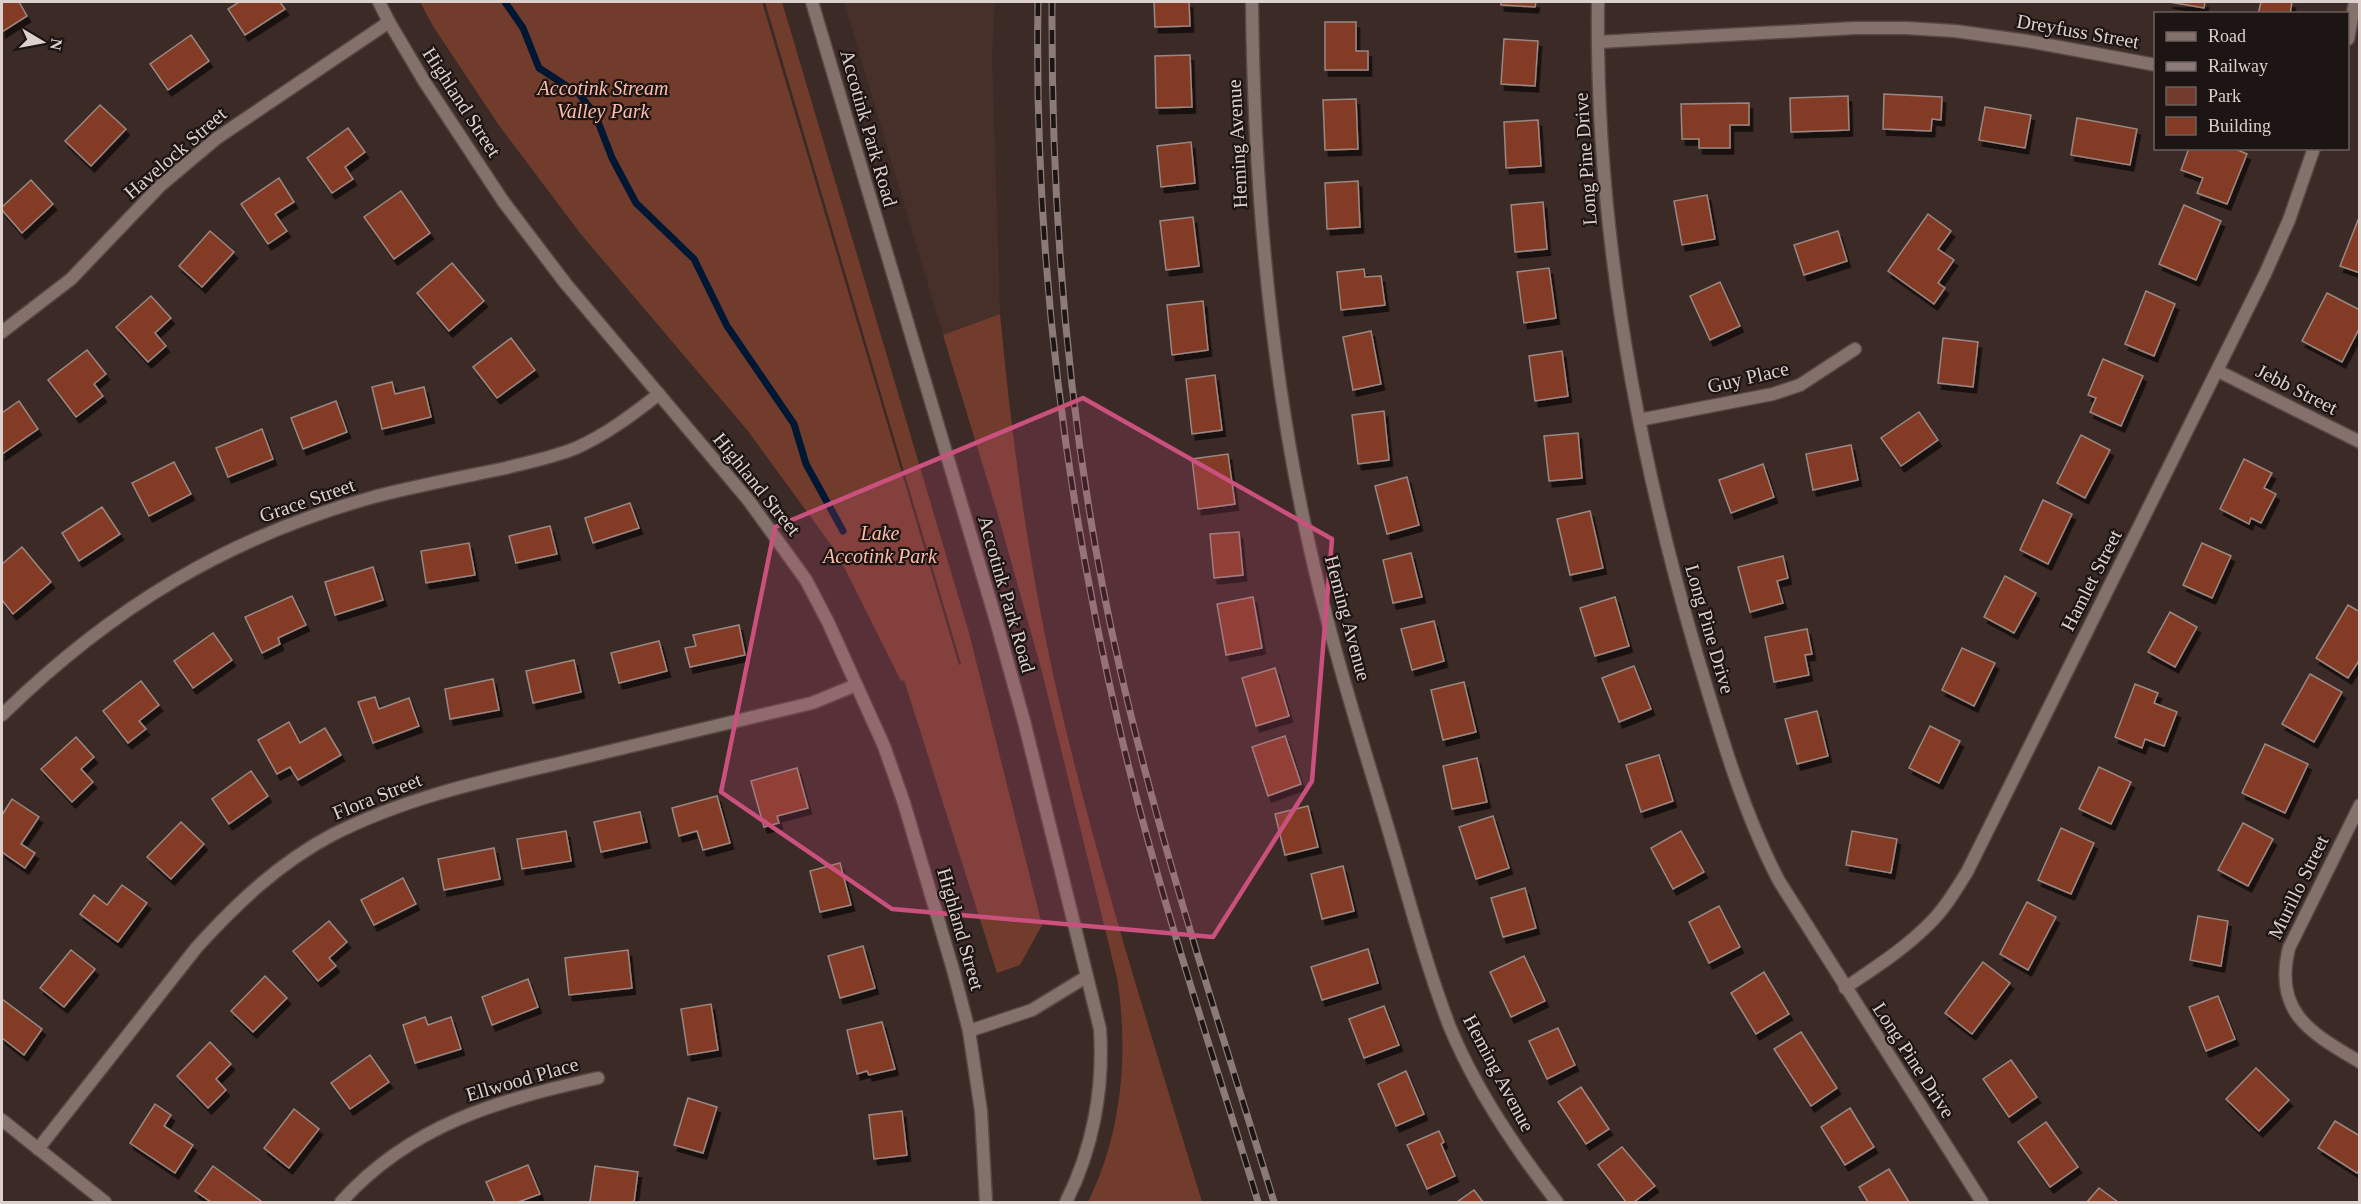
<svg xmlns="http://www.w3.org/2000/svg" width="2361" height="1204" font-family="Georgia,serif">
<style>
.built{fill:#473029}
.green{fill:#723c2d}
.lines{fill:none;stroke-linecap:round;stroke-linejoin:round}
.stream{stroke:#001733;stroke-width:7}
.building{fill:#843b26;stroke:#9b8781;stroke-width:1.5;filter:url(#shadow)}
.minor-casing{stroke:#564844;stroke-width:15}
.minor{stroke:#85716b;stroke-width:12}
.rail-casing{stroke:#8a7b78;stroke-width:7}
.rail{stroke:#1d1513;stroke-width:4.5;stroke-dasharray:14;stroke-linecap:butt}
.marked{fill:#ca507e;fill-opacity:0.2;stroke:#ca507e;stroke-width:4.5;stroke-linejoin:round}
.labels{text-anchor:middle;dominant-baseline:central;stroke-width:4.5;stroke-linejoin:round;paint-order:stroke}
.street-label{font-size:20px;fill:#ddd1ce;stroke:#1d1513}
.park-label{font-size:20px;font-style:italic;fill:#febca9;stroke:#1d1513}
</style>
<defs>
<filter id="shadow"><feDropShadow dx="3.5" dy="6" stdDeviation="0" flood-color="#0009"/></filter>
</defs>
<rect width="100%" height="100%" fill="#3b2a26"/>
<!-- built -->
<polygon class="built" points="844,2 995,2 992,53 1000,314 943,335"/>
<!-- green -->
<g class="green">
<polygon points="420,2 762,2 959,665 961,664 765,2 782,2 968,629 1042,925 1020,965 997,973 904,680 901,681 837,553 748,431 580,233 498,124 433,26"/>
<path d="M1000,314C1013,452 1032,590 1065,726C1104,887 1154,1044 1202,1202H1088C1122,1134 1129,1052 1117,978L1042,672L998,515L943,335Z"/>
</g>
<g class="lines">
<!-- stream -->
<polyline class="stream" points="505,2 523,28 539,68 579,94 595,114 612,158 636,203 694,259 727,326 794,424 806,464 843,531"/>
</g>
<!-- building -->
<g class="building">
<polygon points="2,2 19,2 27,16 2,32"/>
<polygon points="239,2 280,2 285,9 245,35 228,9"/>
<polygon points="1154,2 1189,2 1190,26 1155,27"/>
<polygon points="1501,2 1536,2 1535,7 1501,5"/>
<polygon points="2169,2 2205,2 2204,8"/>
<polygon points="2261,2 2292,2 2290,14 2258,14"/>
<polygon points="1325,22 1356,22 1356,51 1368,51 1368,70 1325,70"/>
<polygon points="191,35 209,61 168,90 150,64"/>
<polygon points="1504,39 1538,41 1535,86 1501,84"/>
<polygon points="1190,55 1192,107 1156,108 1155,56"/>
<polygon points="1884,94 1942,97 1941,120 1932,119 1931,131 1883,129"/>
<polygon points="1848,96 1849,130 1791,132 1790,98"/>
<polygon points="1356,99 1358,149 1325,150 1323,100"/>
<polygon points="1749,103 1749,125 1730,125 1730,148 1699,148 1699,139 1682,139 1681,104"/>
<polygon points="100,105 126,129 91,166 65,141"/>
<polygon points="1985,107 2031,115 2025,148 1979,140"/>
<polygon points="2077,118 2137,129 2130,165 2071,155"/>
<polygon points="1538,120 1541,166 1506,168 1504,122"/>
<polygon points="348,128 365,152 345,167 353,179 332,193 307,158"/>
<polygon points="1191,142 1195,183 1161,187 1157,146"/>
<polygon points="2189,148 2233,148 2247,154 2227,204 2197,193 2203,178 2181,170"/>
<polygon points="279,178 294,202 275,214 287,231 268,244 241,204"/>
<polygon points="31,180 53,204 22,233 2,210 2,207"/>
<polygon points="1358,181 1360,227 1327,229 1325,183"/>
<polygon points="401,191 430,233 394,259 364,217"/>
<polygon points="1707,195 1715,239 1682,245 1674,201"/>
<polygon points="1543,202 1547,249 1515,252 1511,205"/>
<polygon points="2184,205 2221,221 2196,280 2159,264"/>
<polygon points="1928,214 1951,231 1938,249 1954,260 1938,283 1945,288 1934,304 1888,271"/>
<polygon points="2360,215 2360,273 2340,266"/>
<polygon points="1193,217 1199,266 1166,270 1160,221"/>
<polygon points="210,231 234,252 202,287 179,266"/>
<polygon points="1838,231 1847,261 1804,275 1794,245"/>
<polygon points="452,263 484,301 449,331 417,293"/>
<polygon points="1549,268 1556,318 1524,323 1517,272"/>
<polygon points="1364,269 1365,277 1381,276 1385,305 1341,310 1337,272"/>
<polygon points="1720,282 1740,326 1710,340 1690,296"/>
<polygon points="2146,291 2175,304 2154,356 2125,344"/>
<polygon points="2327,293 2360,310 2360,327 2342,362 2302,341"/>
<polygon points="151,296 171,318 155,333 166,346 148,362 116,327"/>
<polygon points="1203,301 1208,350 1172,355 1167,305"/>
<polygon points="1371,331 1381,384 1353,390 1343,337"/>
<polygon points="511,338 535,370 497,398 473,367"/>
<polygon points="1943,338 1978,342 1973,387 1938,383"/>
<polygon points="87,350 106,374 94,384 103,396 76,417 48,380"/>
<polygon points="1562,351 1568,396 1535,401 1529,356"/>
<polygon points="2103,359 2143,376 2121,426 2090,412 2096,398 2088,395"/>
<polygon points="1215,375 1222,430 1192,434 1186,379"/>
<polygon points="392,382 395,394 424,387 431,417 382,429 372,387"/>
<polygon points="19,401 38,429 2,454 2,413"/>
<polygon points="336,401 347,432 303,449 291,418"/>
<polygon points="1384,411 1389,460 1358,464 1352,415"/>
<polygon points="1919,412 1938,440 1901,466 1881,438"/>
<polygon points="262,429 273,459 228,477 216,448"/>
<polygon points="1578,433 1582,478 1549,481 1544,436"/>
<polygon points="2081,435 2110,450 2085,498 2057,483"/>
<polygon points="1851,445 1858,480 1813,490 1806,454"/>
<polygon points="1228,454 1235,504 1198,509 1192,459"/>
<polygon points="2244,459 2272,473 2264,488 2276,494 2261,523 2251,518 2249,524 2220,509"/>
<polygon points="174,462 191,494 149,516 132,483"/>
<polygon points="1763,464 1774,497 1731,513 1719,480"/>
<polygon points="1407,477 1419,525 1387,534 1375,486"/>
<polygon points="2043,500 2072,514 2048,564 2020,550"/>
<polygon points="630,503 639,528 593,543 585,518"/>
<polygon points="102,507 120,534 79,561 62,533"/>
<polygon points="1590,511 1603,568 1570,575 1557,519"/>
<polygon points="550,526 557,554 516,563 509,536"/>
<polygon points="1239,532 1243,575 1214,578 1210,534"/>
<polygon points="469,543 475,575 426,583 421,551"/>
<polygon points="2202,543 2231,556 2212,598 2183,585"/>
<polygon points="22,547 51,582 13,614 2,600 2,564"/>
<polygon points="1411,553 1422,597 1393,603 1383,560"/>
<polygon points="1783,556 1788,578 1777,581 1783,603 1750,612 1738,567"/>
<polygon points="373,567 383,600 335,615 325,582"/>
<polygon points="2005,576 2036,593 2014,633 1984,617"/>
<polygon points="292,596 306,625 278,638 280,644 262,653 245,617"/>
<polygon points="1253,597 1262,648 1226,655 1217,604"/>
<polygon points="1615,597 1629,646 1595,656 1580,608"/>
<polygon points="2348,605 2360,612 2360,659 2348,678 2316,658"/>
<polygon points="2170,612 2197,627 2175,667 2148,652"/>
<polygon points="1434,621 1444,661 1412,670 1401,629"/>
<polygon points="739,625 745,655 690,667 685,648 696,646 693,635"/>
<polygon points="1807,629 1812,654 1805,655 1809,675 1774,682 1765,637"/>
<polygon points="213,633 232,660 193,688 174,661"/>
<polygon points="659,641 667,671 619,683 611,653"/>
<polygon points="1962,648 1995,663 1974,706 1942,690"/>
<polygon points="574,660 581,692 533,703 526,671"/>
<polygon points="1634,666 1651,709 1619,722 1602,678"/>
<polygon points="1275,668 1289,716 1256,726 1242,678"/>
<polygon points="2310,674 2342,692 2314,742 2282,724"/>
<polygon points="493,679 499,710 450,719 445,689"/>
<polygon points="141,681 159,705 139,721 146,729 128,743 103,711"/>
<polygon points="1464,682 1476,732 1443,740 1431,690"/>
<polygon points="2135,684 2158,693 2154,703 2177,712 2164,746 2145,739 2142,748 2115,737"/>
<polygon points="375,697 379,709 409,698 419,726 373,743 358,702"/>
<polygon points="1817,711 1828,756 1797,764 1785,719"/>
<polygon points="289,722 300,743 325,728 341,755 298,780 290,767 277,774 258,740"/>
<polygon points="1930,726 1960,741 1939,783 1909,768"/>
<polygon points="1285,736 1301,784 1268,796 1252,747"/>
<polygon points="76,737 94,757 81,769 93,782 72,802 41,769"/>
<polygon points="2265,744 2308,764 2285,813 2242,793"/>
<polygon points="1659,755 1673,801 1641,812 1626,765"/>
<polygon points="1477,758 1487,802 1452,809 1443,766"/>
<polygon points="2099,767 2131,782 2111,824 2079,809"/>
<polygon points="797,768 808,808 777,816 779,823 764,827 751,781"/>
<polygon points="251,771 268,796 229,824 212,799"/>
<polygon points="717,796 730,843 703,850 697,831 679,836 672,808"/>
<polygon points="12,799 39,817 21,844 35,853 25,868 2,852 2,815"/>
<polygon points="1308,806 1318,847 1285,855 1275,814"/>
<polygon points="640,812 647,842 601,852 594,822"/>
<polygon points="1493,816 1509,868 1476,879 1459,827"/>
<polygon points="181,822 204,844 171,879 147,857"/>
<polygon points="2243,823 2273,839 2248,886 2218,870"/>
<polygon points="2061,828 2094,843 2071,894 2038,880"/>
<polygon points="566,831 571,861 522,869 517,839"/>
<polygon points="1681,831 1704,872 1673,889 1651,848"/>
<polygon points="1852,831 1897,839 1891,873 1846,865"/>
<polygon points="494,848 500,879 444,890 438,859"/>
<polygon points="840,863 851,905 820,912 810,871"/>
<polygon points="1343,866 1354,911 1322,919 1311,874"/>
<polygon points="403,878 416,904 374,925 361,900"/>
<polygon points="122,885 147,903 118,942 80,914 94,895 107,905"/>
<polygon points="1525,888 1536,928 1503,937 1491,898"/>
<polygon points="2027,902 2056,917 2028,970 2000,954"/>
<polygon points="1719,906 1740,947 1709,963 1689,922"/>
<polygon points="2198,916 2228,921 2221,966 2190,960"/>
<polygon points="329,921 347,942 329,958 336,966 318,981 293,951"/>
<polygon points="863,946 875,988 840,998 828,956"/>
<polygon points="1368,949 1378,983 1322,1000 1311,967"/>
<polygon points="71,950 95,969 64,1007 40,988"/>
<polygon points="628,950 632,988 569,995 565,958"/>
<polygon points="1524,956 1545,1001 1511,1017 1490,972"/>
<polygon points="1983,962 2010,983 1972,1034 1945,1013"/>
<polygon points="1764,972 1789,1014 1756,1034 1731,993"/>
<polygon points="265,976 287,998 253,1032 231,1011"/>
<polygon points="528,979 538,1007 492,1025 482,997"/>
<polygon points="2218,996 2235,1039 2206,1051 2189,1007"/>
<polygon points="2,999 42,1029 24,1055 2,1038"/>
<polygon points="711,1004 718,1050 688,1055 681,1009"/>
<polygon points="1384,1006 1399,1045 1364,1058 1349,1019"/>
<polygon points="425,1017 428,1025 451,1017 461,1049 415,1063 403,1025"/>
<polygon points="882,1022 895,1069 869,1075 867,1071 857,1074 847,1030"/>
<polygon points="1558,1028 1575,1065 1547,1079 1529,1041"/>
<polygon points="1801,1032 1837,1088 1811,1106 1774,1049"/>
<polygon points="210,1042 231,1064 216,1079 226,1090 208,1108 177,1076"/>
<polygon points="370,1055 389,1082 350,1109 331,1083"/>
<polygon points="2011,1060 2037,1097 2009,1117 1983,1079"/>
<polygon points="2256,1068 2289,1100 2259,1131 2226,1099"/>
<polygon points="1406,1071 1424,1114 1396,1126 1378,1084"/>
<polygon points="1581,1087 1609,1129 1586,1144 1558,1102"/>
<polygon points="688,1098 717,1107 703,1153 674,1145"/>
<polygon points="155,1104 171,1115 164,1126 193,1145 175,1173 130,1143"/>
<polygon points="1850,1108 1874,1147 1845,1165 1821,1127"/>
<polygon points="294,1109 319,1129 289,1168 264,1148"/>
<polygon points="902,1111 907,1155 874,1159 869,1115"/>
<polygon points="2335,1121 2360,1136 2360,1169 2357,1173 2318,1148"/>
<polygon points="2046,1122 2078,1167 2050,1187 2018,1142"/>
<polygon points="1439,1131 1444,1142 1441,1144 1455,1176 1427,1189 1407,1145"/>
<polygon points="1622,1147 1655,1186 1634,1202 1626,1202 1598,1165"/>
<polygon points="528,1165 540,1194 518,1202 495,1202 486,1182"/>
<polygon points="213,1166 261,1201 260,1202 211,1202 195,1191"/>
<polygon points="595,1166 638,1172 634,1202 590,1202"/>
<polygon points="1889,1169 1909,1202 1868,1202 1859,1187"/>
<polygon points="2099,1188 2118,1202 2087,1202"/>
<polygon points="1474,1190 1483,1202 1457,1202"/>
</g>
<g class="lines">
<defs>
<g id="minor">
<polyline points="379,2 389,22 424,81 503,201 566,284 749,501 806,580 828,622 884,746 904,803 954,973 969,1031 981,1111 986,1202"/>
<path d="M812,2L995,617L1024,721L1100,1029C1104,1088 1093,1149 1066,1202"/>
<path d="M1252,2C1254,183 1269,363 1308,540C1328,631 1355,719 1382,808C1404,880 1422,954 1449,1025C1475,1089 1515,1148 1557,1202"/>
<path d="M1598,2C1595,223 1635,443 1697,655C1720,732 1742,810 1779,881L1982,1202"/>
<polyline points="2348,39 2355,2"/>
<polyline points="1598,42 1855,28 1906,28 1955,31 2027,41 2156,65"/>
<polyline points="2,332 71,279 160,186 217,138 389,22"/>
<polyline points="2218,371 2360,442"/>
<polyline points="1639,420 1773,394 1800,385 1855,349"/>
<path d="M2,715C111,608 229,536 377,496C420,485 463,477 506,468C529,462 554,457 576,448C607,434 632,415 659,394"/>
<path d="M2360,805L2289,948C2273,1013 2311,1033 2360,1062"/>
<path d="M1845,988C1874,968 1903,950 1928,925C1944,910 1955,891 1967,872L2265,274L2289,220L2314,148"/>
<polyline points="969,1031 1032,1010 1086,977"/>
<polyline points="2,1120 105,1202"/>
<path d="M38,1149L197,947C237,903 279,863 332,835C404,798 482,781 560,763C644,743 728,723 812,703L856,685"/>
<path d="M341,1202C411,1124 499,1100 598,1078"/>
</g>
</defs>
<!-- minor casing -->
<use href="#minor" class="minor-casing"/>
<!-- minor -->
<use href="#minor" class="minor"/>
<defs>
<g id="rail">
<path d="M1038,2C1034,249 1064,494 1121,735C1158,893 1211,1047 1258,1202"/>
<path d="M1052,2C1051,226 1070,450 1120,669C1161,849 1220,1026 1274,1202"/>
</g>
</defs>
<!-- rail casing -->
<use href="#rail" class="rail-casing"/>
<!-- rail -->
<use href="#rail" class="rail"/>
</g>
<!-- marked area -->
<path class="marked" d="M1083,398L1332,539L1312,781L1213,937L892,909L721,792L775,527Z"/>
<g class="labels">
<!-- street labels -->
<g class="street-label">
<text transform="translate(2078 31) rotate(10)">Dreyfuss Street</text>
<text transform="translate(462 102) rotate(57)">Highland Street</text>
<text transform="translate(869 128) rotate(74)">Accotink Park Road</text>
<text transform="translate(1237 144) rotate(-93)">Heming Avenue</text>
<text transform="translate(175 153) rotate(-41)">Havelock Street</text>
<text transform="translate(1585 159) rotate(-94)">Long Pine Drive</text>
<text transform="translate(1748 377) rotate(-13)">Guy Place</text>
<text transform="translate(2297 389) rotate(27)">Jebb Street</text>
<text transform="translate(757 484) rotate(51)">Highland Street</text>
<text transform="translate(307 500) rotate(-19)">Grace Street</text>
<text transform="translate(2091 580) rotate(-63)">Hamlet Street</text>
<text transform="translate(1007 594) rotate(74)">Accotink Park Road</text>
<text transform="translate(1348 618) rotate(75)">Heming Avenue</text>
<text transform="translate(1710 629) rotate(74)">Long Pine Drive</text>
<text transform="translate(377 796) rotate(-22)">Flora Street</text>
<text transform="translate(2298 887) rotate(-64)">Murillo Street</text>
<text transform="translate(961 929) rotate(74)">Highland Street</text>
<text transform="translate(1914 1060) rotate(57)">Long Pine Drive</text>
<text transform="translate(1499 1073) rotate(62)">Heming Avenue</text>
<text transform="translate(522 1079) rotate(-16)">Ellwood Place</text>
</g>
<!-- park labels -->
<g class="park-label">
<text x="603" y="88">Accotink Stream<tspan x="603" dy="23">Valley Park</tspan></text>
<text x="880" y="533">Lake<tspan x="880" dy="23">Accotink Park</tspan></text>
</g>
</g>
<!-- border -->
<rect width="2361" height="1204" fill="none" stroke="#ddd1ce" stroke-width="6"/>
<!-- legend -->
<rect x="2154" y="12" width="195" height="138" fill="#1d1513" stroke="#6a605e" stroke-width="1.5"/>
<rect x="2166" y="32" width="30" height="9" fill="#85716b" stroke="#6a605e" stroke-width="1.5"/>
<text x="2208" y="42" font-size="18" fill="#ddd1ce">Road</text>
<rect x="2166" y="62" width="30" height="9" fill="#8a7b78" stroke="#6a605e" stroke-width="1.5"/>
<text x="2208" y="72" font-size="18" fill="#ddd1ce">Railway</text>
<rect x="2166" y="87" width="30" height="18" fill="#723c2d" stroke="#6a605e" stroke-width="1.5"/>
<text x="2208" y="102" font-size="18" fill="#ddd1ce">Park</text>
<rect x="2166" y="117" width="30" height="18" fill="#843b26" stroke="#6a605e" stroke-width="1.5"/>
<text x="2208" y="132" font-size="18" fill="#ddd1ce">Building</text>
<!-- north arrow -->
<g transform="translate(42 42) rotate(100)" stroke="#1d1513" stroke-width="4.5" paint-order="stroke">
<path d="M0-4.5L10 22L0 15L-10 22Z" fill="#ddd1ce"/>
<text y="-9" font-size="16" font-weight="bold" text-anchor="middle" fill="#ddd1ce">N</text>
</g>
</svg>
